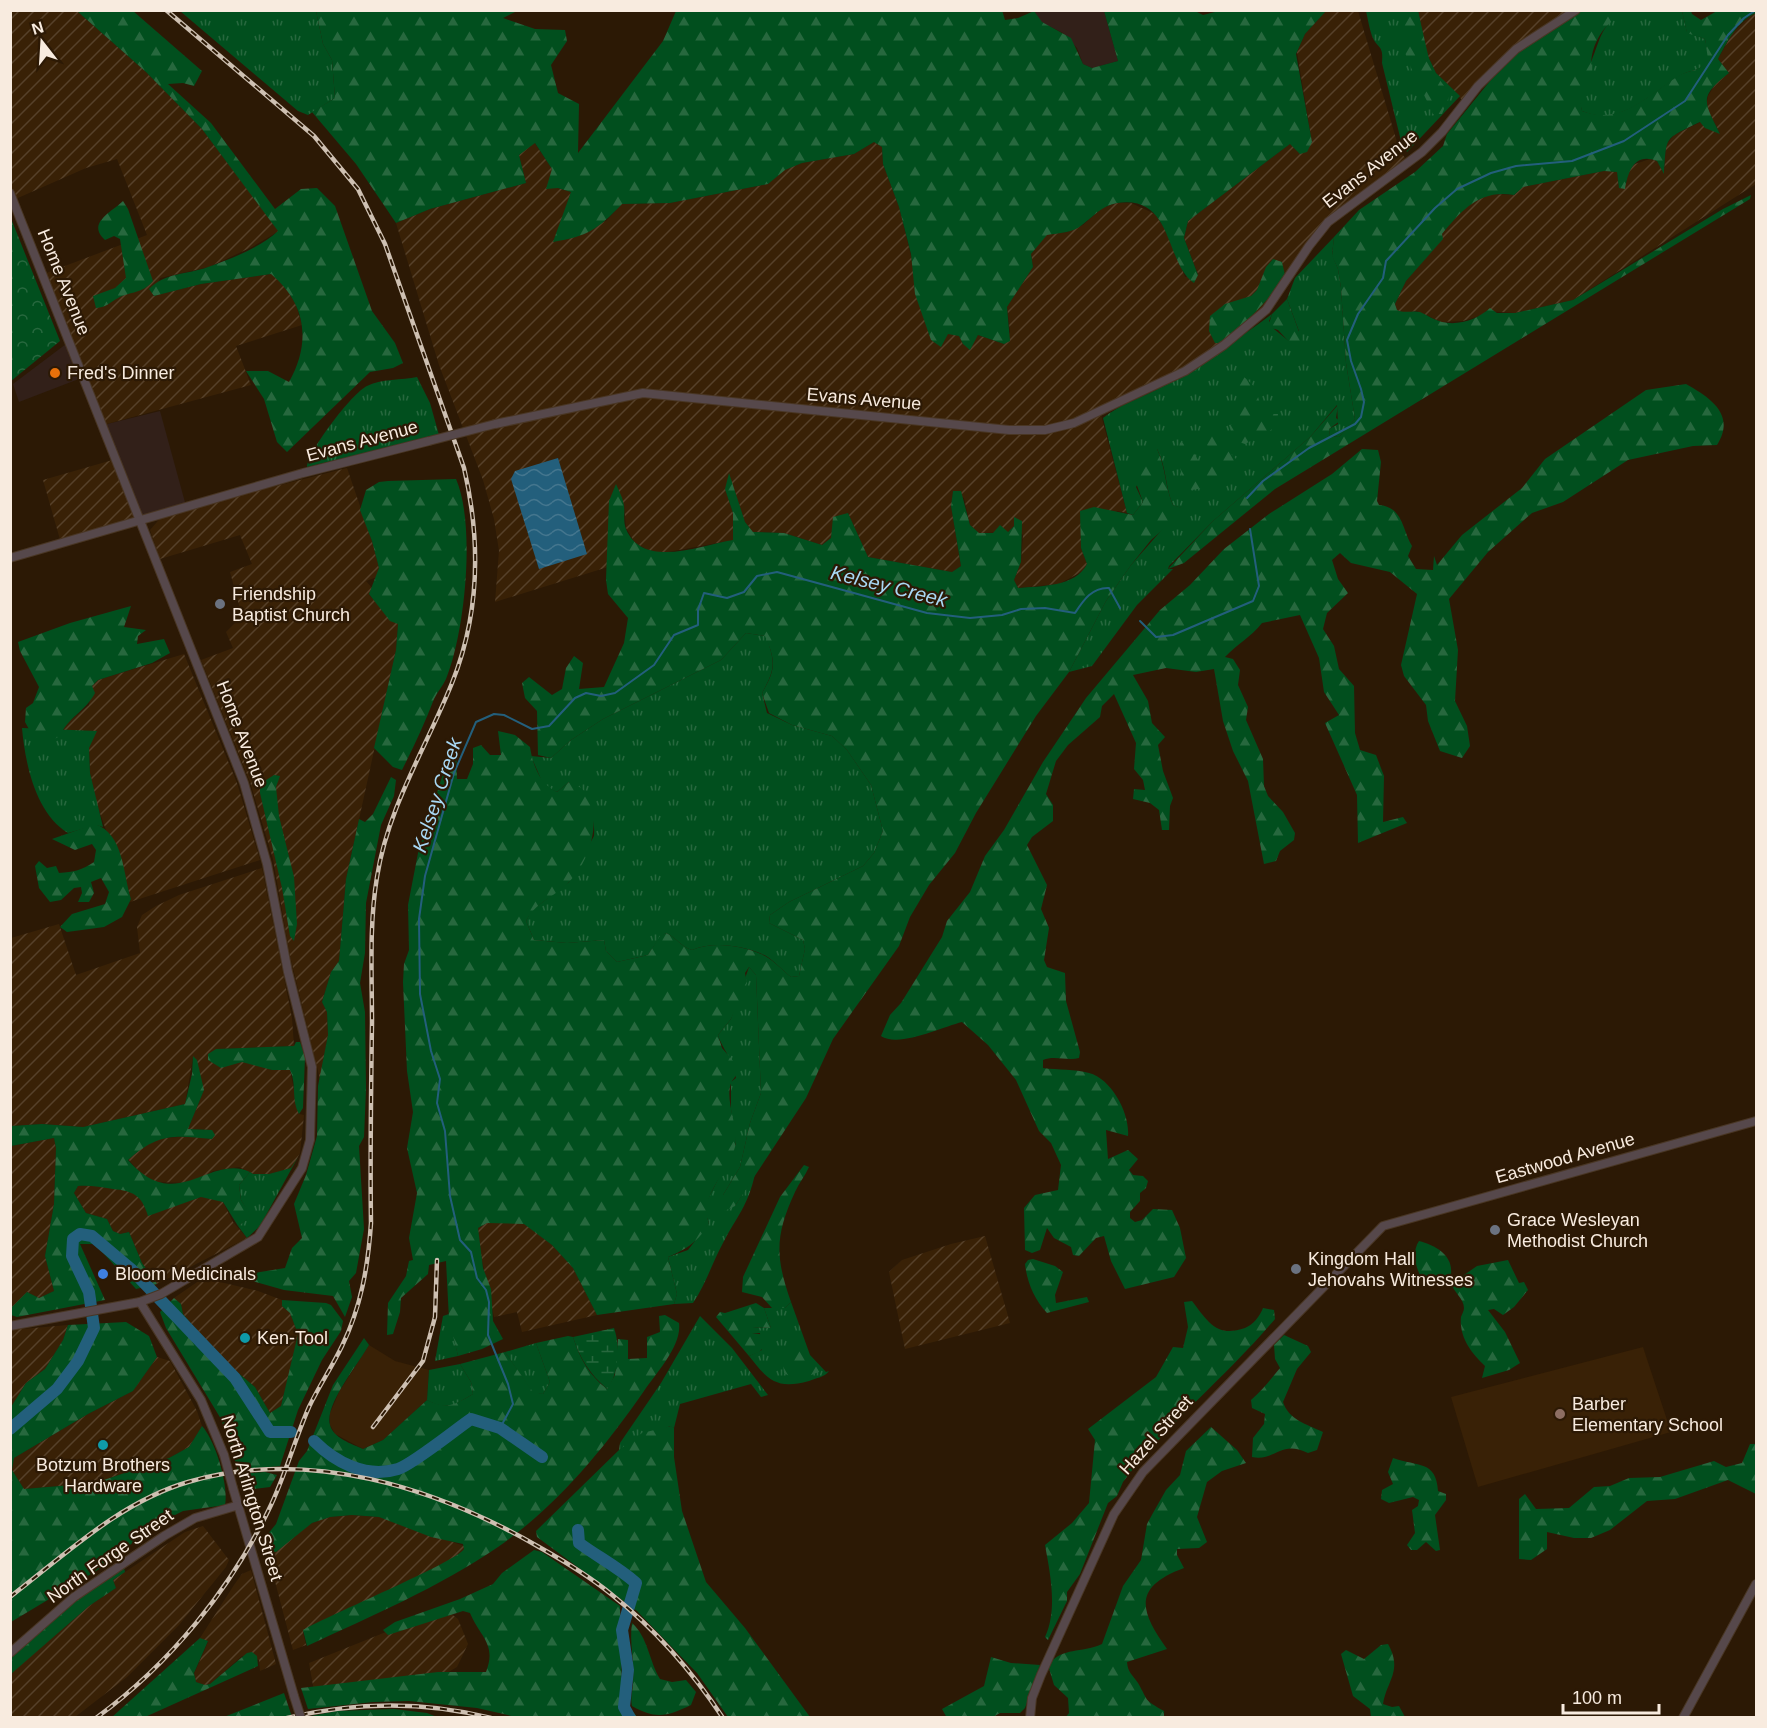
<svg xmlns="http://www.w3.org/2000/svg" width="1767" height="1728" font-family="Arial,sans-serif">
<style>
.commercial{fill:#322019}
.industrial{fill:url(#industrial-furrows)}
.built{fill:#392106}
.grass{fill:url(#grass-tufts)}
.forest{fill:url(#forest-firs)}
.wetland{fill:url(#wetland-marsh)}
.park{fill:url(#park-crowns)}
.water{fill:url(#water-waves)}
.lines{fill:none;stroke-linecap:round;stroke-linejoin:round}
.stream{stroke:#235f7c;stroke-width:2}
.river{stroke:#235f7c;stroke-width:12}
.tertiary-casing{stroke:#493624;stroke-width:10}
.tertiary{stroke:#56484b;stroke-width:8}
.rail-casing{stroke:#cec0b2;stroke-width:4.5}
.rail{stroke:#2c1905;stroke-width:2;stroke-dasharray:7;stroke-linecap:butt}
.tertiary-bridge-casing{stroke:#493624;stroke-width:10;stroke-linecap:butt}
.tertiary-bridge{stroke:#56484b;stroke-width:8}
.food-dot{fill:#e8710a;stroke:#2c1905;stroke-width:2}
.worship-dot{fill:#6b7280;stroke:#2c1905;stroke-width:2}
.shop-dot{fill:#3f7fe0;stroke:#2c1905;stroke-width:2}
.culture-dot{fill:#0f9aa8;stroke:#2c1905;stroke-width:2}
.education-dot{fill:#8d6e63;stroke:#2c1905;stroke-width:2}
.labels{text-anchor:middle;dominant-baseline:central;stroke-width:4.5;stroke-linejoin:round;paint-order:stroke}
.street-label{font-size:18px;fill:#f8ebdf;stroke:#2c1905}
.poi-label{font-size:18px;fill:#f8ebdf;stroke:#2c1905;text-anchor:start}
.water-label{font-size:20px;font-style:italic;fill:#a8d8f4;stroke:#2c1905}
</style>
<defs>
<pattern id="industrial-furrows" width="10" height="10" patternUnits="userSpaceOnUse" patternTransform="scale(1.5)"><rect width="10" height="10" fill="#392106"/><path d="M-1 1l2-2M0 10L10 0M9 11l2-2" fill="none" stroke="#56412a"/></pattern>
<pattern id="grass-tufts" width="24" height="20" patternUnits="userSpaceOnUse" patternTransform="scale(1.5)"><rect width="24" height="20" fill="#014f1e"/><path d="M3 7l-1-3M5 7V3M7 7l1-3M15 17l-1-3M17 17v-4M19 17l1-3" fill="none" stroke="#27683e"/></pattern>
<pattern id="forest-firs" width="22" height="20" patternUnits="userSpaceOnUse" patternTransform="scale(1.5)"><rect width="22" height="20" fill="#014f1e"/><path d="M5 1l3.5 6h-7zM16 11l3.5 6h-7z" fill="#27683e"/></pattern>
<pattern id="wetland-marsh" width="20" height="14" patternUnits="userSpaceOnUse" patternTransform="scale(1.5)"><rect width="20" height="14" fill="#014f1e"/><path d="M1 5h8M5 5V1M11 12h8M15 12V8" fill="none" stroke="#27683e"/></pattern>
<pattern id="park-crowns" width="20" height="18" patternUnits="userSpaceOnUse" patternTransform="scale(1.5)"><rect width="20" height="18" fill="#014f1e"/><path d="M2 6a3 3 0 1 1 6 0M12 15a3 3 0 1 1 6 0" fill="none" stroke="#27683e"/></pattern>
<pattern id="water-waves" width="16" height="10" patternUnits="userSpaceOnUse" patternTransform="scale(1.5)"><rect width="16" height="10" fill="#235f7c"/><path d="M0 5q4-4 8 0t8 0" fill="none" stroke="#44768e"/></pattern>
</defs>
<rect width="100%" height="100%" fill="#2c1905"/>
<!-- commercial -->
<g class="commercial">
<polygon points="1034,11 1104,11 1118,61 1092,68 1083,64 1077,48 1063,33 1041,22"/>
<polygon points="70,341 84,377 19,402 13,384"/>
<polygon points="160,411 186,506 141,520 103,425"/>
</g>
<!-- industrial -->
<g class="industrial">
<polygon points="11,11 77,11 146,72 202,129 279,231 252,247 209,267 160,278 153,296 201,284 272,274 284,285 296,305 302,325 236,346 251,385 103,425 41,275 147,235 117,159 86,168 11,201"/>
<polygon points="1326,11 1358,11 1400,152 1409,162 1336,215 1281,290 1224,345 1100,411 1127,513 1117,511 1081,548 1087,564 1083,571 1059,584 1018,588 1014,580 1021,562 1023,535 1014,526 1008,532 979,533 970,525 964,498 953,491 951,506 961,566 952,572 868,557 848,513 831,538 822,545 784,533 753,532 745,522 729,475 726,491 733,513 734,540 662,553 650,551 635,543 626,528 624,504 609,531 608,567 495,602 499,551 494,519 483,480 439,365 396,223 430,209 526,183 519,155 534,142 552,169 558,188 571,192 554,242 606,221 622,204 670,203 768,184 785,169 802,163 854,154 874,142 882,147 883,164 899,207 915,272 915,294 943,340 948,333 959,336 963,344 973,342 978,335 1004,344 1010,332 1007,307 1033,267 1031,254 1047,234 1068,232 1083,225 1102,208 1117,203 1131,203 1155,214 1170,237 1185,277 1198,274 1184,238 1188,221 1290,144 1312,143 1297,52 1305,34"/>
<polygon points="1418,11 1576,11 1546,27 1465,103 1436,73 1426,52"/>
<polygon points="1756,13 1756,184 1573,300 1515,313 1486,311 1483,315 1463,321 1441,322 1417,311 1403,313 1397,310 1395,304 1406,281 1442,239 1442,234 1461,211 1473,202 1491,194 1514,195 1523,187 1604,171 1617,172 1619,188 1626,184 1629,169 1635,164 1650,159 1657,161 1664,172 1666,145 1674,135 1701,122 1720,133 1706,107 1708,96 1716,83 1729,73 1718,59 1732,34 1750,16"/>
<polygon points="116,459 141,520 61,543 43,480"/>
<polygon points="347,468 372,541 379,568 377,577 366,581 372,588 369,595 398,624 396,650 346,879 339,961 331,972 322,1002 327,1012 328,1035 320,1079 290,956 273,859 250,782 201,660 233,648 226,632 242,616 230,572 252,564 240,535 160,559 150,530 163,515"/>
<polygon points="184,654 237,783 260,860 130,902 131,899 98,808 90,773 89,748 63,729 65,725 89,705 92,686 98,680"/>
<polygon points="262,868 292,1018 294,1046 217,1049 224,1063 241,1057 272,1070 290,1070 299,1114 304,1115 300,1153 292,1168 270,1174 253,1174 239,1167 213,1171 204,1177 186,1183 156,1182 141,1174 128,1159 154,1139 190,1136 212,1139 212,1130 188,1129 204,1090 193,1057 185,1104 83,1127 42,1124 11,1126 11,938 59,924 76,975 140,953 137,927 142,915 156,906 179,895"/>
<polygon points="54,1138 56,1148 54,1204 45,1256 54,1291 39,1298 27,1292 11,1310 11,1146"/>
<polygon points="95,1185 127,1189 136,1194 144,1203 148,1215 201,1197 214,1198 223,1202 233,1222 247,1238 157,1284 142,1263 129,1232 120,1234 113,1231 107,1219 86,1213 74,1193 78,1186"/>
<polygon points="505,1222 524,1223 552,1245 573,1268 597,1315 522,1332 517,1312 494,1317 479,1246 478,1228 487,1223"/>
<polygon points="985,1236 1010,1323 905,1349 889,1272 902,1260 951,1244"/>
<polygon points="203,1278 258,1291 282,1300 282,1306 290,1313 298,1334 297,1342 281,1406 270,1413 255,1387 217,1355 183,1314 181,1304 174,1298"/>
<polygon points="68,1325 63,1340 45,1369 26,1383 11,1407 11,1330"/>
<polygon points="157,1357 170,1361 197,1411 202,1426 189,1447 169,1458 95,1483 24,1489 12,1470 14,1458 88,1414 133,1391"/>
<polygon points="352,1515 379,1517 476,1550 303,1632 306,1645 293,1650 267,1551 277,1548 312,1523 330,1517"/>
<polygon points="203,1526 229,1560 226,1567 179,1625 127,1677 75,1717 11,1717 10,1674 89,1606 116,1588 113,1580 185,1532"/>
<polygon points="251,1570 276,1664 260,1671 259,1660 242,1656 210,1684 205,1685 196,1682 194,1674 208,1642 200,1638 234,1585 242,1574"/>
<polygon points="446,1610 458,1619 468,1644 457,1667 440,1677 314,1691 309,1663 438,1611"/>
</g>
<!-- built -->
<g class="built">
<polygon points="369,1345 395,1361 429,1370 427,1400 383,1440 363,1449 335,1434 330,1425 330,1413 339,1392"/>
<polygon points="1643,1347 1671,1432 1478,1487 1451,1397"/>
</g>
<!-- grass -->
<g class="grass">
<path d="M1632,10L1682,11L1687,32L1705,39L1709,59C1698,74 1691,68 1678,77C1646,96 1621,127 1582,111C1581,105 1578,98 1579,92C1580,82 1587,71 1591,62C1601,38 1602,18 1632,10Z"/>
<polygon points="180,11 316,11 323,44 332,60 335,98 308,115 298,111"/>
<path d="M1366,11H1418L1426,52L1436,73L1460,96L1407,152L1401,141L1382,63C1384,44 1377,49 1372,36C1369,28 1368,19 1366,11Z"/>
<path d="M1334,237L1332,255L1338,269L1341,288L1346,363L1355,419L1339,437L1330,436L1329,429L1338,424L1337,405L1310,437L1213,521L1169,566L1168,569H1173L1137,605L1092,666L1069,672L1106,601L1131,565L1181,508L1173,505C1165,487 1167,468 1157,449L1136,487L1143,502L1133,515L1127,513L1103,418C1119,405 1138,399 1156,390C1197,368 1234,342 1272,314L1269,321L1274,329L1290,342L1299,331L1287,299L1295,278Z"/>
<path d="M417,377L430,403L439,435L307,467C308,451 352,393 367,386C380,379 403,380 417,377Z"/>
<path d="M746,633L766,636C775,662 776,668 762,693L767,713L792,725L832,736L847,750L871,785L883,831L874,853L863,866L789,902L770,915L769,923L803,940L805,949L799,976L791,977C782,970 772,958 762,954C741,945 712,941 692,950C681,947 677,938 666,933L660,937L648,955L617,962L606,951L604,940L567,943L534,940L526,921L531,911L569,882L594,836C596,810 583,801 569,782L557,792L544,786L531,756L551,758L571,740L603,719L721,660Z"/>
<path d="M22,728L97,731L89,748L90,773L103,827L96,825L68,833C35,813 25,762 22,728Z"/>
<path d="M749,967L756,975L761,1093L750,1123L740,1167L723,1195L735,1206L755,1174C748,1206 737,1216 723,1243C712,1263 706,1284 693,1303L674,1304L677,1294L668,1257L688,1250L709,1223L705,1212L706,1203L736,1144L731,1109V1082L736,1078C733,1057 724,1053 718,1035L731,1019Z"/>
<polygon points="298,1157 260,1226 247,1238 238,1226 251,1216 241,1200 239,1185 250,1172 253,1174 269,1174 291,1168"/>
<path d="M791,1302L810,1355L826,1372L829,1371C825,1377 816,1378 809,1381C776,1390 768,1380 749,1356L762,1350L760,1333H752V1327L771,1328L764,1308H785Z"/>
<polygon points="449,1314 458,1356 435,1361 443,1316"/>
<polygon points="700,1316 732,1348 768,1395 761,1397 751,1384 680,1404 674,1428 670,1426 619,1450 620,1443 661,1383"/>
<polygon points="536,1343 550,1382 543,1394 533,1393 505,1352"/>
<path d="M460,1364L471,1382L473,1394C454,1405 448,1411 427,1400L429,1370Z"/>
</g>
<!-- forest -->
<g class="forest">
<path d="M1002,10L1005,20L1018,18L1034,11L1042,22L1071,38L1083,64L1092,68L1118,61L1104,11L1193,10L1203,15L1223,10L1326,11L1305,34L1296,54L1312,142L1307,152L1300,154L1290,144L1188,221L1184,238L1198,275L1194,283C1165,264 1174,194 1117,203C1101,206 1094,216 1082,225C1072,233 1059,233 1047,235L1031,254L1033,267L1007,307L1010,341L1004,344L978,335L970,350L963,344L959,336L948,334L941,347L931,340L915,294L911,254L899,207L883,164L882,147L874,142L854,154L802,163L785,170L768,184L670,203L622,204C597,230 588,236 553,242L571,192L558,188L546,189L552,169L535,143L519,155L526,183L430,209L396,223L356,164L312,112L335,98L332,60L323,44L316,11H517L503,18L535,29L565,30L567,41L551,65L558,93L579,104L578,153L663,41L676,11Z"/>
<path d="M77,11H133L202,71L194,86L183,83L168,84L211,123L275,209L301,189L317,188L335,206L372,311L395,343L403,363L393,368L370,372L287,452L277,442L264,399L246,371H268L289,382C311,343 307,304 271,274L201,284L154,296L149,289C166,272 186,275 208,267C231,259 261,247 278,231L202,129L146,72Z"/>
<path d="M1401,11H1418L1431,68L1450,94L1442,114H1433C1421,85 1392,42 1401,11Z"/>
<path d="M1581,11H1632C1606,17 1587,47 1592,73C1578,85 1579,93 1582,111C1621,126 1646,96 1677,77C1691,68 1698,74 1708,59L1705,39L1687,33L1682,11H1691L1692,14L1701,20L1717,11H1756V13C1737,21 1727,42 1718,59L1729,73C1697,98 1705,102 1720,134L1705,128L1700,122C1663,140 1667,135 1664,174L1657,161C1634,152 1628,172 1625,189L1619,188L1617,172L1604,171L1523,187L1514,195C1480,189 1462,210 1442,234L1443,239L1406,281L1395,304L1397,310C1405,314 1412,310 1420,312C1427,315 1434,320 1442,322C1459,326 1478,319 1490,308L1497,313H1515L1573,300L1723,209L1751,195L1750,199L1275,489L1184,563L1168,569L1213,521L1310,437L1338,405L1336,418L1340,421L1329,429L1330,436L1339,437L1355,419L1346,363L1341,288L1338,269L1332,256L1334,237L1359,210L1415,172L1443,146L1447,134L1490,81L1524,47Z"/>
<path d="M123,201L128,209L153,281C142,294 131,291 118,298C109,303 107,307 96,308L93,296L115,288L126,278L120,239L114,236L105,240C86,223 112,212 123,201Z"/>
<path d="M1273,259L1282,262L1285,275C1268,303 1245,323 1220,343H1215L1209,331L1210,316L1225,304L1251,296L1257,290L1266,267Z"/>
<polygon points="1287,299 1302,340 1298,347 1294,347 1278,330 1268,327 1272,314"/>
<path d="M1244,377C1263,392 1254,398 1266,414H1278L1276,427L1245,444C1234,441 1232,434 1229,425L1240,422L1233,405L1237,401L1236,378Z"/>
<path d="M1686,384C1711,398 1736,415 1717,445L1693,446L1628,460L1563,502L1532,513L1488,552L1449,599L1458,650L1455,701L1467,726L1470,746L1462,758L1440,751L1428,721L1426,705L1404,676L1401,665L1417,594L1390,572L1351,563L1340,553L1332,560L1338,579L1348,593L1327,613L1323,629L1334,646L1339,669L1354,686L1355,733L1360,750L1376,755L1384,776L1383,822L1403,817L1407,823L1358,843L1357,795L1325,723L1339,715L1324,692L1319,658L1300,615L1262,623C1251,637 1237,644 1225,657L1233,659L1240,670L1238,685L1248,707L1246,720L1263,759L1264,786L1268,796L1283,812L1295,833L1294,840L1280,851L1276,861L1264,864L1248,781L1233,751L1223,721L1214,669L1196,672L1166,668L1133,675L1148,701L1152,723L1165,737L1158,745L1163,771L1173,798L1170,806L1169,830H1162L1159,810L1150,803L1133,799L1134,789L1145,790L1143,780L1134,769L1136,743L1114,694L1102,706L1100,717L1068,745L1056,761L1046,794L1053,805V821L1032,837L1027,845L1047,885L1041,909L1049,928L1044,960L1047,967L1065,973L1066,1001L1080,1052L1079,1058C1067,1061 1054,1055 1043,1060V1068C1058,1070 1075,1069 1089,1073C1112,1079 1130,1114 1128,1136L1106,1130L1108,1159L1128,1150L1138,1159L1129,1170L1133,1175L1143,1176L1148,1181L1146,1188L1140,1193V1201L1130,1212V1218L1135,1222L1142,1220L1153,1209L1172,1210L1180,1228L1186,1258L1174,1277L1125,1289L1111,1261L1104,1236L1096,1238L1079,1256L1073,1255L1071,1247L1054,1238L1047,1228L1040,1250L1032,1253L1025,1250L1024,1208L1035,1195L1058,1190L1061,1165L1051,1143L1039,1131L1016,1080L988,1045L962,1022C942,1027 899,1048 881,1036L890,1015L901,1003L942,937L947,921L970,892L985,856L1004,830L1043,762L1086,698L1160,610L1190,585L1224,549L1269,514L1332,474L1362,449L1378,450L1381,462L1377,501L1379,505C1403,507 1402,529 1412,546L1408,556L1416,569L1433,570L1434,556L1437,565L1462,535L1522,488L1545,459L1646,390Z"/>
<path d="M1200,431L1210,432L1236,459V465L1214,486L1192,490L1185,486C1181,473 1176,456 1180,443L1184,441C1193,448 1195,458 1203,466L1217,462L1207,445L1194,441L1192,435Z"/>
<path d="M1147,449H1157C1166,468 1165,487 1173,505L1182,508L1180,515L1151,540L1131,565L1106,601L1069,672L1036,716L976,813L955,853L929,885L910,917L899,946L833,1039L806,1098L735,1206L718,1214L723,1195L740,1167L750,1123L761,1093L756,975L749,967L745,973L747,983L731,1019L718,1035L722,1048L740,1069C738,1073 735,1077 732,1081C723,1098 740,1129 735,1147C728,1173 698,1197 709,1223C699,1241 687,1249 668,1257L677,1294L674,1304L597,1315L573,1268L552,1245L524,1224L487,1223L478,1228L483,1268L491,1289L493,1321L503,1339L482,1349L458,1356L449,1319L446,1261L429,1265L428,1274L401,1298L400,1312L393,1334L387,1335L388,1303L406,1276L409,1261L413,1260L409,1238L417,1193L407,1148L413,1112L407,1071L403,982L404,964L409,950L408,905L418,853L453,742H456L457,779H467L473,764V748L481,745L490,755H501L498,731L515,735L530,747C533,766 540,784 557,792L569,782C584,787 591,796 593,812C597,840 583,873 560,890C547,900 533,906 526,921L534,940L567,943L604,940L606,951L617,962L648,955L660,936L666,933C677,938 681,947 692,950C713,941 740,945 761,954C772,958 782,970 791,977L799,976L805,949L803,940L769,923L770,915L789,902L863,866L874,853L883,831L871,785L847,750L832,736L792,725L769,713L762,693C776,669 776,661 765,636L746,633L721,660L603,719L571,740L551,758L538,755L537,711L525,698L522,683L529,677L552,695L562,689L566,668L574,656L583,663L579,689L604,687L624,643L628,618L608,594L606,580L609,501L616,484C619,491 623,498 624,506C625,513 623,522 626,529C643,570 702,545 733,540V513L725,489L729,473L745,522L753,532L784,533L822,545L831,538L833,517L848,513L868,557L952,572L961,566L951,506L953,491H961L970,525L979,533H993L1000,525L1008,532L1014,526V517L1022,521L1021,562L1014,580L1018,588C1040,586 1076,587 1087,564L1081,548L1080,511L1094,507L1133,515L1143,502L1132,472L1138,454Z"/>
<path d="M456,479C476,525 465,633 446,679C443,686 437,692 434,699C425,723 414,746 402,770L393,767L374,748L396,650L398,624L390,621L369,594L379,568L372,541L360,510L366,490L379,482L388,481Z"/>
<path d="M131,606L124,627L146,630L138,636L137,644L164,639L170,653L152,663L98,680L92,686L95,693C86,711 67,718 60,736L40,747L36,739L37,732L30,731L25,722L26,708L33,703L39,687L20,651L18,642L70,623Z"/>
<polygon points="274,775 280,776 276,787 279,816 294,877 297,924 294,941 290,936 282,888 260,793 260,784"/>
<polygon points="391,777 396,780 394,796 381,825 366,903 365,953 360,983 365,1012 366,1089 364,1137 359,1146 364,1229 356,1273 349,1281 352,1297 345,1317 333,1296 284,1290 249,1280 248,1274 285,1268 292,1248 302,1238 294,1204 306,1175 317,1136 318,1086 328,1035 327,1012 322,1002 331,972 339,961 346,879 359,819 365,822 373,814"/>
<path d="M95,824C124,834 123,874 131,899L122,917L104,927L67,932L60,927L72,914L105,904L109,892L101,878L91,882L94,893L89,902H78L82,893L81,887L74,888L61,900L50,902L39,888L35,866L39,861L47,868L56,866L59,873C74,872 82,870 94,862L96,850L92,844L75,850L52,839Z"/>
<path d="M296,1042H300L305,1057L303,1108L299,1114C291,1100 297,1085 290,1070H272L242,1062L221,1068L208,1060V1054L216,1049L294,1046Z"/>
<path d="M193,1056L197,1060L204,1090L188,1129L212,1130L215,1135L212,1139C174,1135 158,1133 128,1160C177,1216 209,1153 250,1172L239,1185L241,1200L252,1216L238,1226L223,1202L201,1197L148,1216C142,1195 133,1191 113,1189C100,1187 90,1185 78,1186L74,1193L86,1213L107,1219L113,1231L120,1234L129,1232L142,1263L157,1284L136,1289L95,1244H80L105,1300L17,1317L11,1315V1308L27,1292L39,1298L54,1291L45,1256L54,1204L56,1148L54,1138L11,1146V1126L42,1124L83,1127L185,1104L192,1074Z"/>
<path d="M804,1165L809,1167C805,1176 799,1183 795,1192C775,1235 775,1257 791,1302L785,1308H772L762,1297L742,1292L743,1277L780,1197Z"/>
<path d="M1419,1241C1435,1245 1453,1255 1451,1274L1431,1281H1423C1416,1269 1411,1253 1419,1241Z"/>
<path d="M1033,1259L1055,1266L1063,1272L1055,1295L1056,1303L1087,1297L1089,1302L1047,1313C1034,1299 1027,1282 1025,1264L1028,1260Z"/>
<path d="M1508,1260L1519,1283L1524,1282L1528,1290L1514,1307L1503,1315L1494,1309L1488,1310L1505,1332L1520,1363L1509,1370L1482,1378L1485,1366C1471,1353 1459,1337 1461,1317C1462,1314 1464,1311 1464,1308C1464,1299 1454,1292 1451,1284L1477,1266Z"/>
<polygon points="174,1298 181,1304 183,1314 217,1355 255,1387 270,1413 281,1406 298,1334 290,1313 282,1306 282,1300 326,1303 331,1305 343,1321 341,1331 322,1360 298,1410 280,1466 238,1470 221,1419 166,1328 160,1312"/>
<path d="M1192,1301C1208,1322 1217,1338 1245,1328C1253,1325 1260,1316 1263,1308L1274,1310L1275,1319C1227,1376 1168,1423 1123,1482L1117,1496L1108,1503L1080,1574L1067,1592V1601L1048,1640L1045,1637C1058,1609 1050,1573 1045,1545L1072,1523L1089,1503L1095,1440L1088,1429L1156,1377L1173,1347L1183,1348L1188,1327L1184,1302Z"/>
<polygon points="756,1303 764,1308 771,1328 752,1327 752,1333 765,1335 767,1344 759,1352 749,1356 716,1317 720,1312 725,1313"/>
<path d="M665,1315L679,1323C682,1346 656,1373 644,1391C603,1450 557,1506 498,1547C438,1588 371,1616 307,1646L303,1630C325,1617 458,1561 464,1549L463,1544L431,1537L379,1517L352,1515L330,1517L312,1523L276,1552L267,1551L264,1547L267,1535L276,1524L299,1461L307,1451L333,1385L364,1338L369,1345C359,1363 324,1405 330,1425C333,1438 352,1444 363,1449L383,1440L427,1400C448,1410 454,1405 473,1394L471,1382L460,1364L505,1352L533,1392L543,1394L550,1382L536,1343L568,1336L573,1337C580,1359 589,1375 607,1389L615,1375L618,1339L628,1340V1359L647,1358V1337L660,1332L659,1316Z"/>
<path d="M126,1322L149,1336L157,1357L133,1391L88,1414L14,1458L12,1470L24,1489L95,1483L169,1458L189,1447L202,1426C215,1440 229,1485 225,1505L183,1511L157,1524L96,1571L11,1622V1407L26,1383L45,1369L63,1340L68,1325Z"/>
<path d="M1284,1335L1308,1346L1311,1352L1297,1369L1283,1402C1289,1420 1306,1424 1323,1432L1317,1450L1308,1453C1280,1439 1275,1462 1252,1457L1253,1438L1264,1424L1265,1414L1252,1408L1251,1400C1263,1390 1270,1380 1280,1368L1275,1359L1274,1345Z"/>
<polygon points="791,1344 805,1350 821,1371 797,1381 784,1373 782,1353"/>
<polygon points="671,1426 674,1428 674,1457 682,1511 706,1582 745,1628 810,1717 728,1717 697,1673 637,1611 537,1537 536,1531 619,1450 642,1433"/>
<path d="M1211,1427L1237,1450L1246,1463L1222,1471L1207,1482L1197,1517L1207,1542L1199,1548L1177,1549V1555L1184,1568C1133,1587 1139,1610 1167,1649L1127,1662C1128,1673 1132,1674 1138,1683C1149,1702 1143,1699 1164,1711V1717H1066L1069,1713L1068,1698L1054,1685L1048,1665C1064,1646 1080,1654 1102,1644L1123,1586L1141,1560L1147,1524L1153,1513L1166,1490L1180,1475L1186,1451Z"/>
<polygon points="1750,1444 1756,1444 1756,1494 1728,1480 1675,1499 1647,1501 1610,1530 1591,1538 1574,1538 1547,1532 1547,1549 1531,1560 1519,1559 1519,1499 1525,1494 1536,1509 1569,1508 1594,1487 1610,1486 1629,1478 1660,1477 1714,1461 1726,1467 1742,1463"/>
<path d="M1393,1458C1418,1467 1436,1460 1438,1491L1446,1494V1500L1435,1515L1440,1550L1436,1551L1426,1542L1417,1550H1411L1407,1545L1415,1533L1412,1510L1418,1506L1419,1500L1413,1497L1389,1503L1381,1499L1382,1490L1393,1484L1388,1472Z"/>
<polygon points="265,1472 277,1475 270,1487 253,1489 251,1496 246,1498 238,1474"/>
<path d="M534,1550L542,1552L620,1606L622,1694L624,1700L637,1717H516L477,1708L409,1701L373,1702L308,1709L301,1688L438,1672H486C497,1644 480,1637 470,1613L463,1611L388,1635L383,1630L395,1622L460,1599L493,1584L502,1573Z"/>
<polygon points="124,1568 125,1572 113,1580 116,1588 89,1606 11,1674 11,1657 76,1599"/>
<path d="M632,1623C648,1637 649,1661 660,1679L672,1682L686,1680L696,1692L691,1705C668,1716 656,1720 632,1706C630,1697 633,1691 633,1682C635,1662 629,1643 632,1623Z"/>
<polygon points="200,1638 208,1641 194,1673 196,1682 205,1685 210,1684 247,1653 252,1652 257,1656 258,1666 145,1717 112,1717"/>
<path d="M1388,1644C1403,1671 1387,1680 1383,1704L1392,1707L1399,1706L1405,1717H1371L1370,1709L1353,1696L1341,1654L1346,1650L1364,1659L1381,1645Z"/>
<polygon points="991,1657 1011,1663 1040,1665 1025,1708 1020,1713 1000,1713 993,1717 947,1718 942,1709 984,1686"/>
<polygon points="284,1693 292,1717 224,1717"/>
<polygon points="394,1709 427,1713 437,1717 311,1716 337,1711"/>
</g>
<!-- wetland -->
<path class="wetland" d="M614,1328C620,1344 619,1375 607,1389C590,1374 580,1359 573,1337Z"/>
<!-- park -->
<polygon class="park" points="10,216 60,341 11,381 10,381"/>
<!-- water -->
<polygon class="water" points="558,458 587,554 539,569 511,479 515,471"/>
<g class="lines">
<!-- stream -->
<g class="stream">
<polyline points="1247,498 1263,481 1309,448 1355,424 1361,417 1364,402 1361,389 1351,361 1347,340 1358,314 1383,278 1386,261 1435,208 1457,189 1491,173 1516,166 1572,161 1624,141 1685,101 1728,35 1744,18 1756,10"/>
<polyline points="1140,621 1156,637 1173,635 1253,601 1259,586 1250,529"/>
<path d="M500,1428L513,1404L508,1384L488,1335L489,1302L486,1290L477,1278L471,1252L460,1240L450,1196L445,1131L437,1103L440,1079L431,1051L420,994L419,919L425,876L454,773L476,722L494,714L504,715L532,729L549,726L575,698L586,693L601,696L615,693L654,665L674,635L698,625V610L704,593L727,598L744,592L757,576L777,572L927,613L970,618L1002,615L1021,609L1045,608L1075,613C1083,601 1092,587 1109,588L1120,608"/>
</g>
<!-- river -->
<g class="river">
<polyline points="10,1429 57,1389 78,1361 94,1328 89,1292 72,1256 73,1239 80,1234 92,1236 131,1269 235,1378 270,1432 291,1432"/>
<path d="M314,1441C335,1462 366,1479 398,1469C413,1464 455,1430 471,1419L500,1428L542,1457"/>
<path d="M578,1530L579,1543C598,1557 618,1567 636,1583L622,1630L628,1670L624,1707L630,1718"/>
</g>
<defs>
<g id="tertiary">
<polyline points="10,193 244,783 267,864 288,972 312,1067 310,1140 302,1168 258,1237 161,1294 140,1302 10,1326"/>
<polyline points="495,424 643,393 1009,430 1045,430 1074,423 1185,371 1224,345 1266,310 1309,246 1328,222 1422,152 1442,132 1478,86 1516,49 1576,10"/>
<polyline points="10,558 303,473 429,441"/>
<polyline points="140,1302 201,1400 224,1455"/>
<polyline points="233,1488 294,1696"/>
<polyline points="10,1653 74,1597 164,1536 195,1518 239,1505"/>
<polyline points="1030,1718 1032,1698 1041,1675 1114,1514 1143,1472 1383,1226 1756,1121"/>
<polyline points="1683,1718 1756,1584"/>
</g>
</defs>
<!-- tertiary casing -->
<use href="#tertiary" class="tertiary-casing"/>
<!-- tertiary -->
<use href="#tertiary" class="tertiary"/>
<defs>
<g id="rail">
<polyline points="373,1427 423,1361 435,1317 437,1260"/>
<path d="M10,1597C66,1554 120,1502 188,1482C308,1447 435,1487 539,1547C564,1561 589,1576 611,1594C655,1629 692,1671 723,1718"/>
<path d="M96,1718C170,1664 232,1588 271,1505C286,1473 295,1439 309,1407C319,1386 332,1367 342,1346C361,1307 368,1267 371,1223C370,1156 371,1089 372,1023C372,975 369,925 377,877C388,807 426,748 452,683C480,613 481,541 464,468L385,244L358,189L314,136L166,10"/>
<path d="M287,1718C354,1702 424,1701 491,1718"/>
</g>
</defs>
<!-- rail casing -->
<use href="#rail" class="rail-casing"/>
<!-- rail -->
<use href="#rail" class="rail"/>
<defs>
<g id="tertiary-bridge">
<polyline points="429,441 495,424"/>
<polyline points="224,1455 233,1488"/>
<polyline points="294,1696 301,1718"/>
</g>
</defs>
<!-- tertiary-bridge casing -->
<use href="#tertiary-bridge" class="tertiary-bridge-casing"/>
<!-- tertiary-bridge -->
<use href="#tertiary-bridge" class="tertiary-bridge"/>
</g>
<!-- markers -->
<circle class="food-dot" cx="55" cy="373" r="6"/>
<g class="worship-dot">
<circle cx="220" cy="604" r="6"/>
<circle cx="1495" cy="1230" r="6"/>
<circle cx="1296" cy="1269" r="6"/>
</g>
<circle class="shop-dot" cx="103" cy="1274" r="6"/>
<g class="culture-dot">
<circle cx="245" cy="1338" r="6"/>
<circle cx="103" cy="1445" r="6"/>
</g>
<circle class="education-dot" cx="1560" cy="1414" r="6"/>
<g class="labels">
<!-- street labels -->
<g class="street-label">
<text transform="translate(1370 169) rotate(-38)">Evans Avenue</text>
<text transform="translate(64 282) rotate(68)">Home Avenue</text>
<text transform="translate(864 399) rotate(5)">Evans Avenue</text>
<text transform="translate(362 441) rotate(-15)">Evans Avenue</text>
<text transform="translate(242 734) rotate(69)">Home Avenue</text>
<text transform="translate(1565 1158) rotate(-16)">Eastwood Avenue</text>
<text transform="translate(1156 1435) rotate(-48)">Hazel Street</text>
<text transform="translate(252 1498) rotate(73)">North Arlington Street</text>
<text transform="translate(110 1556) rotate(-35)">North Forge Street</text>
</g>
<!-- poi labels -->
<g class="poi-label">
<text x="67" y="373">Fred's Dinner</text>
<text x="232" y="594">Friendship<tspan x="232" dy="21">Baptist Church</tspan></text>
<text x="1507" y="1220">Grace Wesleyan<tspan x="1507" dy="21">Methodist Church</tspan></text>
<text x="1308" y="1259">Kingdom Hall<tspan x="1308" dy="21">Jehovahs Witnesses</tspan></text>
<text x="115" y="1274">Bloom Medicinals</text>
<text x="257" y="1338">Ken-Tool</text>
<text x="1572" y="1404">Barber<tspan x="1572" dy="21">Elementary School</tspan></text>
<text x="103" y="1465" text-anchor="middle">Botzum Brothers<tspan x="103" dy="21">Hardware</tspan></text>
</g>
<!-- water labels -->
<g class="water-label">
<text transform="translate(889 586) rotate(14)">Kelsey Creek</text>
<text transform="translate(437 795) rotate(-72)">Kelsey Creek</text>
</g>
</g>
<!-- border -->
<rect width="1767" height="1728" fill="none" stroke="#f8ebdf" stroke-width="24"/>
<!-- north arrow -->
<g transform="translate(42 42) rotate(343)" stroke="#2c1905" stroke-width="4.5" paint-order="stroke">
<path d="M0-4.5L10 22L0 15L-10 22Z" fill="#f8ebdf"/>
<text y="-9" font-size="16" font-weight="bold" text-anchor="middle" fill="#f8ebdf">N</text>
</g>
<!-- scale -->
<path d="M1563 1704v9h96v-9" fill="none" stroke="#f8ebdf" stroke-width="3"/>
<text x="1572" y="1704" font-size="18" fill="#f8ebdf" stroke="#2c1905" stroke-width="4.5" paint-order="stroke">100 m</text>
</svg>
